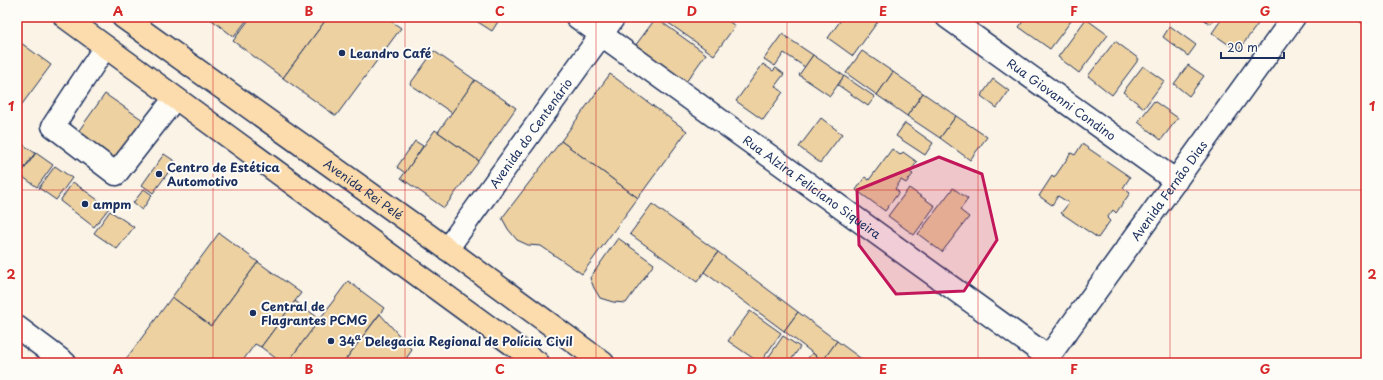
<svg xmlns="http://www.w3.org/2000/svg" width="1383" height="380" font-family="'Playpen Sans',sans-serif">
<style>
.building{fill:#edd1a1;stroke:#1b2f5e}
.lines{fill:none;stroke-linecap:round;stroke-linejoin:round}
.minor-casing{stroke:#1b2f5e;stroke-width:25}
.major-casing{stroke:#1b2f5e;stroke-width:25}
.minor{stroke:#fdfcf7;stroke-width:22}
.major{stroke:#fcdcac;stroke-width:22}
.marked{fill:#c2185b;fill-opacity:0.2;stroke:#c2185b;stroke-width:3;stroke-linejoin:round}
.grid{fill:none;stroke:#d62828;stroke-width:1;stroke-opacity:0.55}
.poi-dot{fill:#1b2f5e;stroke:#fdfcf7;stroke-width:1.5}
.labels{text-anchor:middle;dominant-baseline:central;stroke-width:4;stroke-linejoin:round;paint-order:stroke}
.poi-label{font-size:12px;font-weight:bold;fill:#1b2f5e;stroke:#fdfcf7;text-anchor:start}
.street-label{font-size:12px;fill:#1b2f5e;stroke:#fdfcf7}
.neatline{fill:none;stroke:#d62828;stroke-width:1.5}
.grid-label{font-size:13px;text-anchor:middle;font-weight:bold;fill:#d62828}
</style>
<rect width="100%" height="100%" fill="#faf3e6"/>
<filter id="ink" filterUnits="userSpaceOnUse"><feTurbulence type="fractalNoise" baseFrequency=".025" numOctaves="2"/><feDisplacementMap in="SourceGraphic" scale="8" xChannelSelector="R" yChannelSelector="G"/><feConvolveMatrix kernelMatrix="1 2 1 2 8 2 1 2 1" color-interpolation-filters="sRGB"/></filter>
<g filter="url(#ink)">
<!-- building -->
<g class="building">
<polygon points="208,17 249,17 234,37"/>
<polygon points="251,17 328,17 283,78 233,41"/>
<polygon points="328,17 385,17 401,28 336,116 283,78"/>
<polygon points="470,17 501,17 492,31"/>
<polygon points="660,17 723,17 735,26 714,55"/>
<polygon points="843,17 881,17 853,56 828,38"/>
<polygon points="1026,17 1074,17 1050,49 1019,27"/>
<polygon points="1201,17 1215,17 1210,24"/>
<polygon points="1223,17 1263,17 1238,51 1212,33"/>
<polygon points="1353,17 1366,17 1366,26"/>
<polygon points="656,18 706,54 686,82 635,46"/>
<polygon points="1086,19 1108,35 1079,73 1058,57"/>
<polygon points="1170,26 1196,45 1188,56 1163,37"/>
<polygon points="782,34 813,55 805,67 784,53 775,66 764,59"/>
<polygon points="17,40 51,65 17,111"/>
<polygon points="1115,41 1139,59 1112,95 1088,76"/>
<polygon points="434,51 475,80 452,113 410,84"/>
<polygon points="862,51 893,72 877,95 846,73"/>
<polygon points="813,55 844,76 830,96 799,75"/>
<polygon points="763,64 773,71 776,68 784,74 775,86 783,92 763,120 736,101"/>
<polygon points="1188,65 1204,76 1189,96 1174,84"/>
<polygon points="1143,66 1164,81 1144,108 1123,92"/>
<polygon points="893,72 923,93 907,116 877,95"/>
<polygon points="610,74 687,131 638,198 561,141"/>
<polygon points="844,76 875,97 868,106 838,85"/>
<polygon points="993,79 1009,91 997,108 981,96"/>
<polygon points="475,80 516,108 479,161 438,132"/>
<polygon points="923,93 956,116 940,138 907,116"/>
<polygon points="105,94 143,120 113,163 75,136"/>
<polygon points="1154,101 1178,118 1161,140 1138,122"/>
<polygon points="956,116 987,137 970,160 940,138"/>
<polygon points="821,118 842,134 820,163 799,147"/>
<polygon points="905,123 933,143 925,155 896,136"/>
<polygon points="435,130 479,161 444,208 401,178"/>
<polygon points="17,140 35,153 19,175 17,174"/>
<polygon points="415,141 423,146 405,173 397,167"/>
<polygon points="561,141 638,198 582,274 541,246 528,245 517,240 508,229 502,218"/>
<polygon points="1082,144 1130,177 1123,188 1130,193 1116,213 1113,210 1107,218 1110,221 1098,238 1061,213 1069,203 1058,196 1052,205 1039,196 1052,176 1054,178 1071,153 1075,155"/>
<polygon points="892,149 900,155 903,152 917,162 910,172 913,174 906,183 901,180 895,189 899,192 885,211 856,190 865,177 869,180"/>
<polygon points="36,153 53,165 37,187 20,175"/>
<polygon points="164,154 176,162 153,193 142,185"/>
<polygon points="55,166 72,178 56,200 39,188"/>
<polygon points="73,182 109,208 94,227 60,201"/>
<polygon points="909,188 935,206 914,235 888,216"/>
<polygon points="953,188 968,199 960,210 969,217 942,252 918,234"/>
<polygon points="144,189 152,195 142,210 133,203"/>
<polygon points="652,204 718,252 697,282 630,234"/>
<polygon points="110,211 134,227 117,249 94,233"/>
<polygon points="219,233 258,262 211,326 172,297"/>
<polygon points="618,238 654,264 626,303 613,302 600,298 594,288 590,278"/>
<polygon points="718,252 798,312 784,331 704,272"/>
<polygon points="258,262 301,293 261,347 255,344 241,363 123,363 172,297 211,326"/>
<polygon points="348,281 384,308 343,363 287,363"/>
<polygon points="295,301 320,319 287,363 282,363 261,347"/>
<polygon points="750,311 781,333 760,363 728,341"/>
<polygon points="798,312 837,341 823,361 784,331"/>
<polygon points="380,314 412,350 403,363 343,363"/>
<polygon points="783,336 800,347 789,363 769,363 766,361"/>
<polygon points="837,341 867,363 821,363"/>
<polygon points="812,353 823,361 821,363 804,363"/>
</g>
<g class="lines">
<defs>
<g id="minor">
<path id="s1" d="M577,17L1048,357"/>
<path id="s2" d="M947,17L1176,181"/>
<polyline points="105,47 53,126 116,174 175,98"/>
<path id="s3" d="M447,249L614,17"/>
<polyline points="17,327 65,363"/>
<path id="s4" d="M1044,363L1294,17"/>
</g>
<g id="major">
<polyline points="65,17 538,363"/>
<path id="s5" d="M123,17L428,235L603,363"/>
</g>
</defs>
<!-- minor casing -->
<use href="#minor" class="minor-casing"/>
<!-- major casing -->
<use href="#major" class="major-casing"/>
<!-- minor -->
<use href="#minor" class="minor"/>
<!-- major -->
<use href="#major" class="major"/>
</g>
</g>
<!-- marked area -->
<path class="marked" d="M939,157L982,174L997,240L964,291L896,294L859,245L857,190Z"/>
<!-- grid -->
<path class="grid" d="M213,17V363M405,17V363M596,17V363M787,17V363M978,17V363M1170,17V363M17,190H1366"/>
<!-- markers -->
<g class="poi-dot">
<circle cx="342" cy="53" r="4"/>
<circle cx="159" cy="174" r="4"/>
<circle cx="85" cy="204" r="4"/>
<circle cx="253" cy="313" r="4"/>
<circle cx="331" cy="341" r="4"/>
</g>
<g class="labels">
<!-- poi labels -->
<g class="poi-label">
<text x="350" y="53">Leandro Café</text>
<text x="167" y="167">Centro de Estética<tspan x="167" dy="14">Automotivo</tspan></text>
<text x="93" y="204">ampm</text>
<text x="261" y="306">Central de<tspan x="261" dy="14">Flagrantes PCMG</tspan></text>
<text x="339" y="341">34ª Delegacia Regional de Polícia Civil</text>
</g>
<!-- street labels -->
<g class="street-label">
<text stroke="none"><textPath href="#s2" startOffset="141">Rua Giovanni Condino</textPath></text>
<text stroke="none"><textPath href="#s3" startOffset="143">Avenida do Centenário</textPath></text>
<text stroke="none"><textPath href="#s1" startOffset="290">Rua Alzira Feliciano Siqueira</textPath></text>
<text stroke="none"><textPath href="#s5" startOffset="296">Avenida Rei Pelé</textPath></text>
<text stroke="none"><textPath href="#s4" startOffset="213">Avenida Fernão Dias</textPath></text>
</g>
</g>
<!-- margin -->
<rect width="1383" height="380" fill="none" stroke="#fdfcf7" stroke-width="44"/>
<!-- scale -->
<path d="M1221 52v6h63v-6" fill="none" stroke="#1b2f5e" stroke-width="2"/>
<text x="1227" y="52" font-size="12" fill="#1b2f5e" stroke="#fdfcf7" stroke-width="3" paint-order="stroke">20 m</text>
<rect x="22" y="22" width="1339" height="336" class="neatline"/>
<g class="grid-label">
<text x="118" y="16">A</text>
<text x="309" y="16">B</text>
<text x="500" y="16">C</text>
<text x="692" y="16">D</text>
<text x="883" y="16">E</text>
<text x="1074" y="16">F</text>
<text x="1265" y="16">G</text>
<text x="11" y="111">1</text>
<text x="1372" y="111">1</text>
<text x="11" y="279">2</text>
<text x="1372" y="279">2</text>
<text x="118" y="374">A</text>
<text x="309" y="374">B</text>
<text x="500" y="374">C</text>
<text x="692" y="374">D</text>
<text x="883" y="374">E</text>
<text x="1074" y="374">F</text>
<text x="1265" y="374">G</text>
</g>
</svg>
